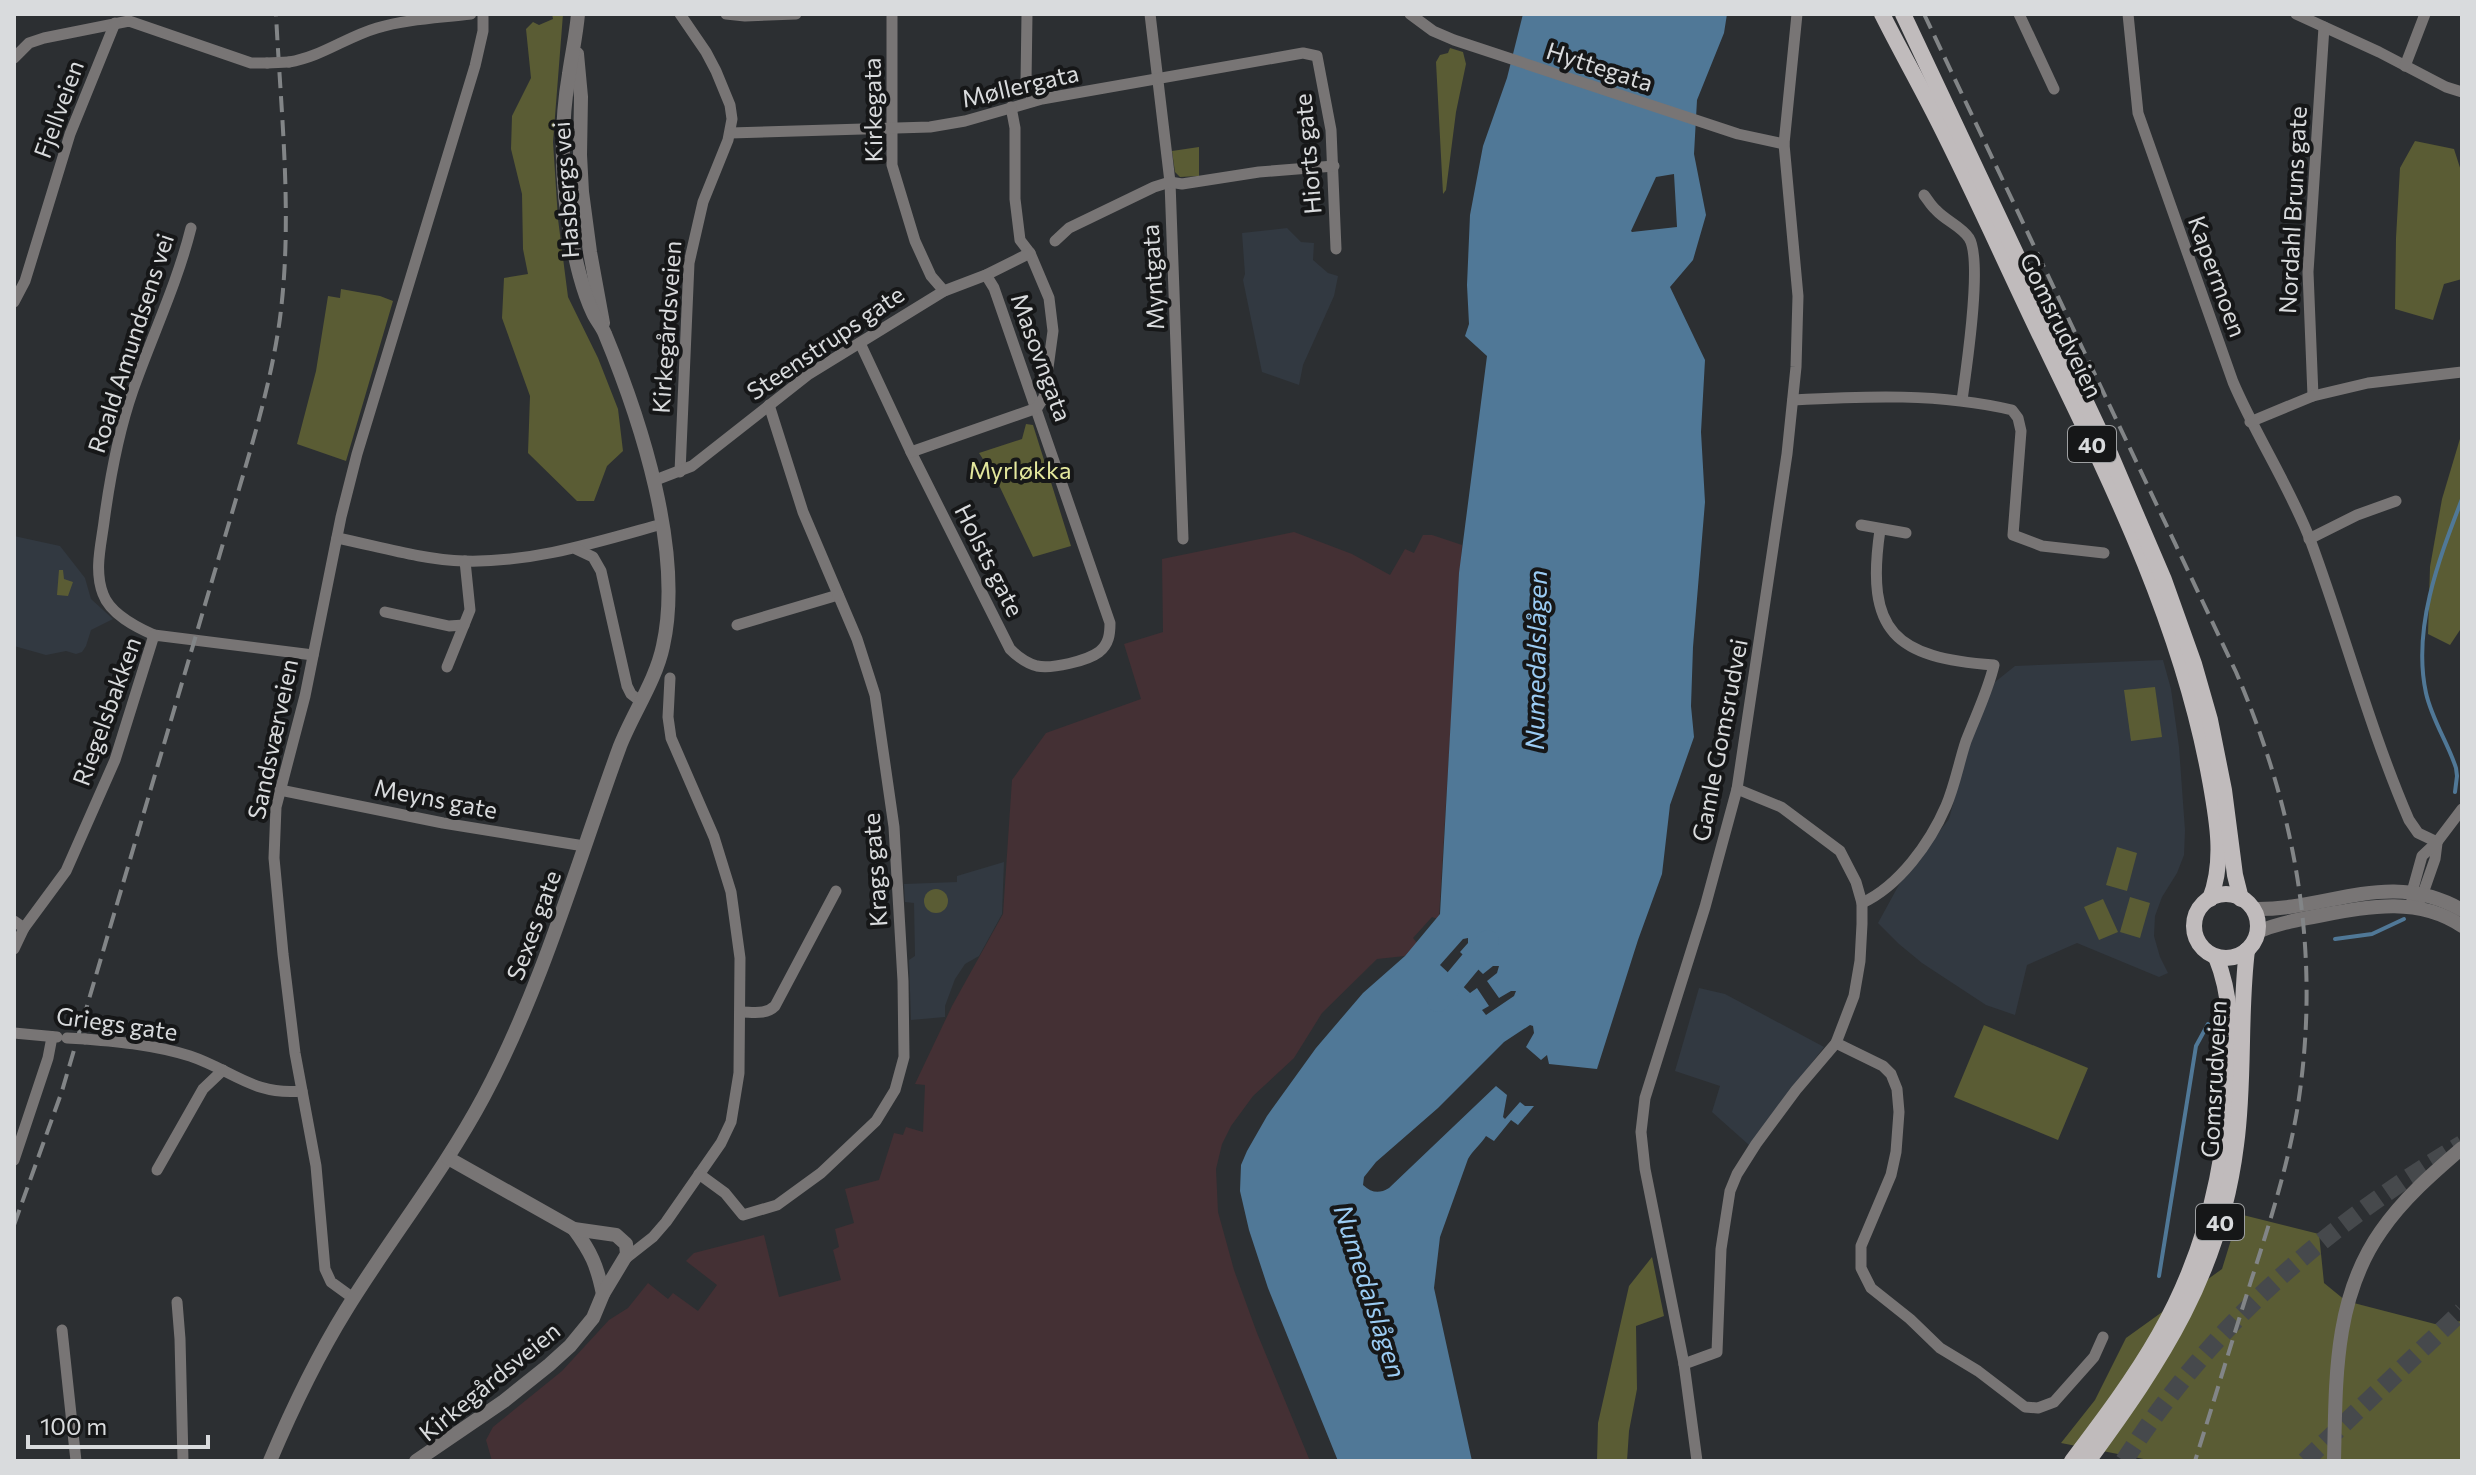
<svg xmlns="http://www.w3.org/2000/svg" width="2476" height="1475" font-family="Commissioner,sans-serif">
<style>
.commercial{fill:#443034}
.built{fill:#323941}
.green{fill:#5a5c34}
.water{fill:#507897;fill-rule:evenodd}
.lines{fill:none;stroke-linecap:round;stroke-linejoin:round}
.stream{stroke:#507897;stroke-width:4}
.river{stroke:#507897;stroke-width:22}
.trunk-tunnel{stroke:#46494c;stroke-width:18;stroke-dasharray:18 9;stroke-linecap:butt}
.minor{stroke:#787575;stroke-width:11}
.tertiary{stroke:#787575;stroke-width:14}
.primary{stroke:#c0bbbc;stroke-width:16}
.rail{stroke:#828587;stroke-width:4;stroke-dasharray:16 8;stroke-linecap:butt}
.minor-bridge{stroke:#787575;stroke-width:11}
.labels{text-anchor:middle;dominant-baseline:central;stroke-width:8;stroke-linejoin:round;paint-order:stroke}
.shield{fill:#161718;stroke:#9ea0a2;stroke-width:2}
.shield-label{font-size:22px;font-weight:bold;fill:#d9dbdd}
.street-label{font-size:24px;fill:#d9dbdd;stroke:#161718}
.park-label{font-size:24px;fill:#e4e89d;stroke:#161718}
.water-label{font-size:26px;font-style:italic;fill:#9bccf4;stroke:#161718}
</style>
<rect width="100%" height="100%" fill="#2c2f32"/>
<!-- commercial -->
<polygon class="commercial" points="1294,532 1352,554 1390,575 1405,549 1414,553 1423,535 1432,535 1462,545 1439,917 1438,919 1432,917 1413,938 1417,943 1405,956 1377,959 1322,1013 1294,1058 1253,1096 1231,1126 1222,1144 1216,1169 1218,1212 1234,1270 1257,1333 1310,1461 492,1461 486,1440 493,1427 562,1371 609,1320 628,1308 648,1283 668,1299 673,1293 698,1311 717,1285 686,1261 694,1253 764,1235 779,1297 841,1280 833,1250 839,1247 835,1229 854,1223 845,1189 879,1180 894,1133 903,1135 906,1127 923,1132 925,1085 915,1084 952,1006 1003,914 1012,780 1046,733 1141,699 1124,644 1163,632 1162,559"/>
<!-- built -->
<g class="built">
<polygon points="1287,228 1301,242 1314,243 1313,260 1328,273 1338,276 1334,296 1303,365 1299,385 1262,372 1243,280 1245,274 1242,233"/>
<polygon points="14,536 60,546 85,578 91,599 113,619 91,630 86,646 82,652 76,654 66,651 46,655 14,646"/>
<polygon points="2163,660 2171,689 2179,747 2185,830 2184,855 2177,873 2162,897 2155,916 2154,936 2160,957 2168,973 2159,977 2077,943 2027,965 2015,1015 1986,1005 1922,963 1899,944 1878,923 1901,881 1949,819 1969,745 1995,682 2015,666"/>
<polygon points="1004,862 1002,914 979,956 965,964 955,979 945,1006 945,1017 911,1020 909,960 915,956 914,903 905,902 904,884 957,882 957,876"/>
<polygon points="1699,988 1725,994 1824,1047 1749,1145 1712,1112 1720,1086 1675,1071"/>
</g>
<!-- green -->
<g class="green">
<polygon points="552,14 563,14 553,142 558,219 568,297 598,358 618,409 623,451 607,466 594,501 577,501 528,453 530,396 502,318 504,278 528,274 523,249 522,194 511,149 512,116 531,78 526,29 533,22 539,25 553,19"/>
<polygon points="1450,48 1463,52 1466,64 1456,112 1446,190 1443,194 1436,62 1440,55 1448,53"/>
<polygon points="2415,141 2454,149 2462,174 2462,279 2444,284 2433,320 2395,309 2396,238 2400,168"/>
<polygon points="1199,147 1199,176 1180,177 1175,172 1172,151"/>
<polygon points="341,289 380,296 393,301 346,461 297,444 316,371 328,296 340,298"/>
<polygon points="1026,424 1033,425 1071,546 1033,557 997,481 979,453 1022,439"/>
<polygon points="2462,432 2462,627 2450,645 2428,634 2430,567 2442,499"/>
<polygon points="59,570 63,570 64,579 73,582 68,596 57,595"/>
<polygon points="2155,687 2162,737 2131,741 2124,690"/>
<polygon points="2117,847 2137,853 2127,891 2106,885"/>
<circle cx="936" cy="901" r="12"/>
<polygon points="2130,897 2150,903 2140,938 2120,932"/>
<polygon points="2103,899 2118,932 2099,940 2084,907"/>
<polygon points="1984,1025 2088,1068 2058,1140 1954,1097"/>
<polygon points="2239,1214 2319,1234 2324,1283 2346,1301 2435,1324 2462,1321 2462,1461 2154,1461 2061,1443 2095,1400 2126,1338 2222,1269"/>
<polygon points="1652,1257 1664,1316 1636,1326 1637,1389 1629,1431 1627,1461 1597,1461 1598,1423 1629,1286"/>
</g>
<!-- water -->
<path class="water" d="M1523,14H1727L1724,33L1697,100L1694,154L1706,215L1693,260L1670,287L1705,360L1701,432L1705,502L1693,647L1691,706L1694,737L1670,805L1662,874L1638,940L1597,1069L1549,1064L1547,1055L1541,1060L1526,1047L1534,1033L1533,1026L1530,1025L1504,1042L1438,1108L1376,1162L1364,1177L1363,1185C1372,1193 1379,1194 1389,1188L1496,1086L1507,1095L1503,1117L1505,1119L1520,1102L1525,1106H1534L1518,1125L1511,1120L1494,1141L1486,1136C1481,1144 1473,1150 1468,1159L1440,1237L1434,1288L1472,1461H1338L1268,1288L1249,1230L1240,1191L1241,1165L1247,1151L1267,1116L1316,1048L1363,993L1405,956L1440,914L1459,573L1487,356L1465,336L1469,324L1467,285L1470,215L1483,146L1507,78ZM1674,174L1677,227L1632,232L1631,231L1656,177ZM1468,938V943L1460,952L1483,974L1493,966H1499L1497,973L1487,981L1499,998L1511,991H1516L1514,996L1486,1015L1482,1010L1489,1006L1477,988L1470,993L1440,965L1463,939Z"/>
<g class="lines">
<!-- stream -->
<g class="stream">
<path d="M2455,792L2457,776L2456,768C2448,743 2432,720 2426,693C2412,628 2439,559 2462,499"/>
<polyline points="2335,939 2372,934 2404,919"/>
<polyline points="2159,1276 2196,1046 2208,1024"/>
</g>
<!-- river -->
<polyline class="river" points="1438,1001 1488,941"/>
<!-- trunk-tunnel -->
<g class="trunk-tunnel">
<path d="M2124,1461C2211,1326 2325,1226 2462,1144"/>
<polyline points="2305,1461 2462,1311"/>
</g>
<!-- minor -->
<g class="minor">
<polyline points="680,14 706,52 716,71 730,105 732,119 728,140 703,202 689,263 680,472"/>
<polyline points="726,14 745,16 796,14"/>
<polyline points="892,14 892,165 915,241 931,276 944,291"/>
<polyline points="1027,14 1026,82 1033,101"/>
<polyline points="1150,14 1170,182 1183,539"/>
<polyline points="1410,14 1433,31 1454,40 1738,134 1784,144"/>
<polyline points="2019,14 2054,89"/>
<path d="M2128,14L2138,113L2233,382C2256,436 2290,487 2311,542C2345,634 2370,730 2409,820L2418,833L2437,842"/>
<polyline points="2296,14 2379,52 2446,87 2462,92"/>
<polyline points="14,58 29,43 44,38 129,21 251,63 267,63"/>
<path d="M289,62C321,57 346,37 377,28C407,19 440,18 471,14"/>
<polyline points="2405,66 2425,14"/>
<polyline points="730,133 930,127 965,121 1042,99 1303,53 1317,56 1331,130 1336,249"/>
<path d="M1924,195C1928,200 1931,206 1936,210C1946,221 1961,226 1969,238C1983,260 1966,371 1962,400"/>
<polyline points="1055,241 1069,228 1154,187 1170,182 1182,184 1259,172 1334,166"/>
<polyline points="14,302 25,281 70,134 115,23"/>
<path d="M860,343L911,452L1010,649C1019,658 1026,663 1037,666C1052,669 1087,661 1099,652C1109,644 1110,634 1110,623C1072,511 1032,400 994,288L986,275"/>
<polyline points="2313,396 2308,272 2324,27"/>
<path d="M1793,400C1866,396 1940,393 2012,410L2018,418L2021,431L2013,535L2042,546L2104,553"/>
<polyline points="2250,422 2313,396 2368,383 2462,372"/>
<polyline points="911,452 1037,408 1044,397 1053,331 1049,298 1030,253 1020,240 1015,199 1015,128 1011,107"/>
<polyline points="653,481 692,466 809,374 944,291 986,275 1030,253"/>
<polyline points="1861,525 1906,533"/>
<path d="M337,538C377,546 423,560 464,561C532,563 597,542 662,524"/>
<polyline points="2309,539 2357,515 2396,501"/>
<polyline points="576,549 593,557 601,571 627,686 631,694 640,701"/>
<polyline points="385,612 449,626 464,625"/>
<polyline points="737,625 838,595"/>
<path d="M154,635C136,627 110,614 103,594C94,571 101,545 104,522C110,477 118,433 133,390C152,336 177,284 191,228"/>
<polyline points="447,667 470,610 465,561"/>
<polyline points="280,790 443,823 584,846"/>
<polyline points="2421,899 2435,859 2437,843"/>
<polyline points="2412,900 2412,892 2422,856 2437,842 2462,809"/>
<path d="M1862,903C1899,886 1930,843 1946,806C1955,785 1959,762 1966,741C1976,715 1988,691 1994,665C1895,658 1865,632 1880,530"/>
<polyline points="14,921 24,928"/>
<polyline points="14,949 24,928 66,871 115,760 154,635 313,655"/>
<path d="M741,1012C753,1012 766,1015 775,1006L836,891"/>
<polyline points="14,1033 57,1037"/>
<path d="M85,1039C121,1042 155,1045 190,1056C232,1070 254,1096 302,1091"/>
<polyline points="1836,1043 1883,1066 1891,1074 1897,1089 1899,1112 1896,1152 1891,1175 1861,1246 1861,1268 1871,1288 1910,1319 1940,1348 1978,1371 2025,1407 2038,1408 2054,1402 2094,1357 2103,1337"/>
<polyline points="14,1160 48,1058 52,1037"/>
<polyline points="157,1170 203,1089 223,1070"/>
<polyline points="699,1174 725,1193 743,1215 777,1205 821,1173 876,1121 895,1090 904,1057 903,981 894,827 875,695 857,639 803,512 769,405"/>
<polyline points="625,1259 653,1237 666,1222 721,1143 731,1122 739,1073 740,958 731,892 714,837 671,738 668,717 670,678"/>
<polyline points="353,1298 331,1282 325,1269 316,1166 295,1053 283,954 274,858 276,807 305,696 341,517 357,454 475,66 483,31 483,14"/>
<polyline points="177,1302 180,1339 183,1461"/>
<polyline points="62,1330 76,1461"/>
<polyline points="1684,1364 1717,1352 1721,1249 1730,1191 1737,1174 1756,1144 1796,1090 1836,1043 1854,996 1860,961 1862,924 1862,903 1856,882 1840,851 1781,807 1737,789"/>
<polyline points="1697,1461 1684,1364 1645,1169 1641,1132 1645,1098 1705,907 1737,789 1787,454 1796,367 1798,296 1784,144 1797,14"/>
</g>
<!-- tertiary -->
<g class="tertiary">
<polyline points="577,54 581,97 580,155 582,192 590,252 603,323"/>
<path d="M2253,909C2329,911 2388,868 2462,910"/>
<path d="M2257,932C2279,923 2301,919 2323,915C2371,906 2419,897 2462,926"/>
<path d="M574,1229C591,1252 597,1265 603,1294"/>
<path d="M270,1461C292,1409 317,1357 346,1310C391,1237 444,1171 484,1096C543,985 577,863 620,746C633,713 656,680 663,646C684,552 641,421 605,334C602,326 596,320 593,313C582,290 576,262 571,237C561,185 560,126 569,74C572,53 576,36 578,14"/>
<polyline points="416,1461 504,1401 549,1365 570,1346 593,1318 603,1294 627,1254 626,1244 616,1235 574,1229 448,1158"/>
<path d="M2334,1461C2336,1382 2333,1299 2381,1231C2403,1199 2433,1173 2462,1148"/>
</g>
<!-- primary -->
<g class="primary">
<path d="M1882,14C1900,50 1920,85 1938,121C1973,190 2004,260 2037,329C2107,474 2181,620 2210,780C2217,819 2225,861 2210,899"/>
<polyline points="1903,14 2108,449 2164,580 2194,664 2210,720 2224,790 2235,875 2241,899"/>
<circle cx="2226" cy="926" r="32"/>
<path d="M2072,1461C2103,1420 2134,1379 2159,1335C2204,1256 2226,1167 2229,1077C2231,1035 2232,996 2216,957"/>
<path d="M2088,1461C2162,1360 2220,1273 2236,1145C2245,1080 2239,1015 2247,950"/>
</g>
<!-- rail -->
<g class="rail">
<path d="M1924,14L2236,672C2297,814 2322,957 2297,1111C2287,1169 2269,1225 2251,1281C2232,1341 2214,1401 2195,1461"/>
<path d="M14,1225L62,1091L244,472C259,421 273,370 280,318C293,217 281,115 276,14"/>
</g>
<!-- minor-bridge -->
<g class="minor-bridge">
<polyline points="267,63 289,62"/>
<polyline points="67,1038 85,1039"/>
</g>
</g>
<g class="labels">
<!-- shield labels -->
<g class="shield">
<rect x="2068" y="426" width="48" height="36" rx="6"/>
<rect x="2196" y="1204" width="48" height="36" rx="6"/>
</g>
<g class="shield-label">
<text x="2092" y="444">40</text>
<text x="2220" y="1222">40</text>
</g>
<!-- street labels -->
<g class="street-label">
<text transform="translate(1600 66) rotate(18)">Hyttegata</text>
<text transform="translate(1020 85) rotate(-13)">Møllergata</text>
<text transform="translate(58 109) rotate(-70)">Fjellveien</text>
<text transform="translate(872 110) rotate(-91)">Kirkegata</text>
<text transform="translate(1307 154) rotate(-95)">Hiorts gate</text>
<text transform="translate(565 190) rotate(-94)">Hasbergs vei</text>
<text transform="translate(2292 210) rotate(-87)">Nordahl Bruns gate</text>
<text transform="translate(2218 276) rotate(70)">Kapermoen</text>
<text transform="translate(1152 277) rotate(-93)">Myntgata</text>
<text transform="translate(2062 325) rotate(64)">Gomsrudveien</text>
<text transform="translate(666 327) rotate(-86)">Kirkegårdsveien</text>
<text transform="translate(825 342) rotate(-34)">Steenstrups gate</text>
<text transform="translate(130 343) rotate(-72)">Roald Amundsens vei</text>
<text transform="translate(1042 357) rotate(70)">Masovngata</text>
<text transform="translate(990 560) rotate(63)">Holsts gate</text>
<text transform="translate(106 711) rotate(-70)">Riegelsbakken</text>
<text transform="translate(272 739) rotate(-78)">Sandsværveien</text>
<text transform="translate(1719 740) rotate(-79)">Gamle Gomsrudvei</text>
<text transform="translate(436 798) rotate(11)">Meyns gate</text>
<text transform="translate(874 870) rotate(-94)">Krags gate</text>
<text transform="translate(533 925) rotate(-70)">Sexes gate</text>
<text transform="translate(117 1023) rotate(8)">Griegs gate</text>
<text transform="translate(2213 1079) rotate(-87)">Gomsrudveien</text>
<text transform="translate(489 1381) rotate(-39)">Kirkegårdsveien</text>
</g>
<!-- park labels -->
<g class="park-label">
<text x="1020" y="469">Myrløkka</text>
</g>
<!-- water labels -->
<g class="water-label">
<text transform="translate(1535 660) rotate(-89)">Numedalslågen</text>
<text transform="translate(1371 1291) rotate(72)">Numedalslågen</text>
</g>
</g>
<!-- border -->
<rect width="2476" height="1475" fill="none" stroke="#d9dbdd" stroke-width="32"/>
<!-- scale -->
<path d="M28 1435v12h180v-12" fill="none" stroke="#d9dbdd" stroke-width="4"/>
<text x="40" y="1435" font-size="24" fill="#d9dbdd" stroke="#161718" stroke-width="6" paint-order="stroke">100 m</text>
</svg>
